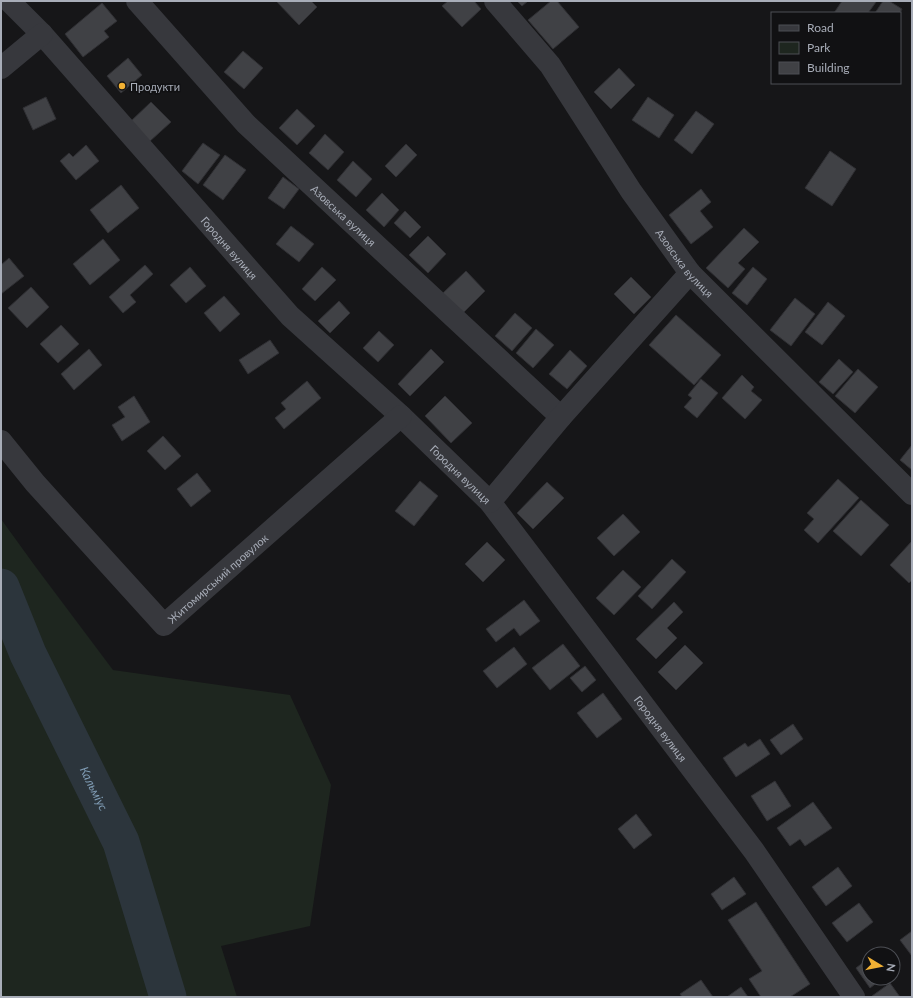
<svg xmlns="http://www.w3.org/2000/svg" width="913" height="998" font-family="Lato,sans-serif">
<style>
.green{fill:#1e261f}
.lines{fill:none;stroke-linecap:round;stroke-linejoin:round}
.river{stroke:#2c353c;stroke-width:37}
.building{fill:#404145;stroke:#303034}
.minor{stroke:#37383d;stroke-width:22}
.poi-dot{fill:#f2b134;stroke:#111113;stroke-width:1.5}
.labels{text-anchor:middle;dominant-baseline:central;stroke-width:3;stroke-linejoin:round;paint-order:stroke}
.poi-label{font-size:11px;fill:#a8adb8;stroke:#111113;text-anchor:start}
.street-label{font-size:11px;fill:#a8adb8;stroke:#111113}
.water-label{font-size:12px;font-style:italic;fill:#7f9bb3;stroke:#111113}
</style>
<rect width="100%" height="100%" fill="#161618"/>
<!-- green -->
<polygon class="green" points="1,519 35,566 113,670 290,695 331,785 310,926 221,946 237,997 1,997"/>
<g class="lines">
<!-- river -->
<path class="river" id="s1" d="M1,587L28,654L121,842L168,997"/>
</g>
<!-- building -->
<g class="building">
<polygon points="276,1 311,1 317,7 299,25"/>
<polygon points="448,1 474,1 481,9 462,27 442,6"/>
<polygon points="517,1 528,1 522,6"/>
<polygon points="551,1 557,1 579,27 553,49 528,20"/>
<polygon points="842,1 874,1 876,2 868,13 834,13"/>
<polygon points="883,1 889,1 902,9 900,13 875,13"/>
<polygon points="102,3 117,21 104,31 109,37 83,57 65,34"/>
<polygon points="243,51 263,68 244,89 224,72"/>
<polygon points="128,58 142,75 121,93 107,76"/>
<polygon points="619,68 635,85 611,109 594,92"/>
<polygon points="46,97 56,119 33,130 23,108"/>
<polygon points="648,97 674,115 659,138 632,120"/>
<polygon points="151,102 171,122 149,142 130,122"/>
<polygon points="297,109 315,126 297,145 279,128"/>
<polygon points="696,111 714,124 692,154 674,140"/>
<polygon points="325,134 344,152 328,170 309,153"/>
<polygon points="203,143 220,155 198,184 182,171"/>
<polygon points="406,144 417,155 396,177 385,166"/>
<polygon points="86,145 99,161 76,180 60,161 69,153 73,157"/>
<polygon points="830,151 856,169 832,206 805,188"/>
<polygon points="225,155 246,170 223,200 203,185"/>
<polygon points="353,161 372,179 356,197 337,180"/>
<polygon points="283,177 299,189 284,209 268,198"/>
<polygon points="121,185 139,208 108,233 90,210"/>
<polygon points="701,189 711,202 700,211 713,227 691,244 669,215"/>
<polygon points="382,193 399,210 384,227 366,210"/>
<polygon points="405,211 421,227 410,238 394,223"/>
<polygon points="291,226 314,244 299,262 276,244"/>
<polygon points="744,228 759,242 738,263 745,269 728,288 706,268"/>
<polygon points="428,236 446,254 428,273 409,255"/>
<polygon points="103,239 120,260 90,285 73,264"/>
<polygon points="9,258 24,276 1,294 1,265"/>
<polygon points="145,265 153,274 130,295 136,302 123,313 109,297"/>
<polygon points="190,267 206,286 186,303 170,285"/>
<polygon points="322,267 336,280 315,301 302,289"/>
<polygon points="753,267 767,279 747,305 732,293"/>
<polygon points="466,271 485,291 463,313 443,293"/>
<polygon points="631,277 651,297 634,314 614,294"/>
<polygon points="31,287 49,307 27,328 8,308"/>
<polygon points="224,296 240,314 220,332 204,313"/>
<polygon points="795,298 815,314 791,346 770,330"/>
<polygon points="339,301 350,313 330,333 318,321"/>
<polygon points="828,302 845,316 822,345 805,332"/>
<polygon points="515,313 532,328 512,351 495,336"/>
<polygon points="676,315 721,355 694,385 649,345"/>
<polygon points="61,325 79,344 58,363 40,344"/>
<polygon points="536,329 554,345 533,368 516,353"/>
<polygon points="379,331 394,345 378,362 363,348"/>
<polygon points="270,340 279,353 248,374 239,360"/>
<polygon points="89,349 102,365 74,390 61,374"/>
<polygon points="431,349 444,362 410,396 398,384"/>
<polygon points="570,350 587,366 567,389 549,374"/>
<polygon points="839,359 853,372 833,394 819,382"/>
<polygon points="858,369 878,387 855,413 835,396"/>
<polygon points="742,375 754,387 751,391 762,400 745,419 722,398"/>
<polygon points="701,379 718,393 697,418 684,407 692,398 688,395"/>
<polygon points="307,381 321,398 284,429 275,418 286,409 281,403"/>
<polygon points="134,396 150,422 122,441 112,425 125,417 118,407"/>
<polygon points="445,396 472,423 451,443 425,416"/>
<polygon points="163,436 181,456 165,470 147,451"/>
<polygon points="912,445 912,470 900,460"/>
<polygon points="197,473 211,491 191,507 177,489"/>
<polygon points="838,479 859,498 818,543 804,530 814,519 807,513"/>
<polygon points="420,481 438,496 414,526 395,511"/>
<polygon points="547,482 564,498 533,529 517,513"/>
<polygon points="861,500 889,525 861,556 833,531"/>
<polygon points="623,514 640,532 614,556 597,538"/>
<polygon points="912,541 912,580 909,583 890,565"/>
<polygon points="487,542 505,560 483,582 465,564"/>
<polygon points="672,559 686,572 652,609 638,596"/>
<polygon points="623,570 641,587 614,615 596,598"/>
<polygon points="524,600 540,621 520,636 514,628 496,642 486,629"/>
<polygon points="674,602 683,612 667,628 677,638 656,659 636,639"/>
<polygon points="563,644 580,666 550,690 532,668"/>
<polygon points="685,645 703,663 676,690 658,672"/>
<polygon points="514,647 527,664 497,688 483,671"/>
<polygon points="585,666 596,680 582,692 570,678"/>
<polygon points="603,693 622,719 597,738 577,713"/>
<polygon points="793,724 803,739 781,755 770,740"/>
<polygon points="760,739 770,754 736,777 723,758 745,743 748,747"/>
<polygon points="775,781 791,806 767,821 751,796"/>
<polygon points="813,802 832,828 805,846 800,839 790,846 777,828"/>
<polygon points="636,814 652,835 634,849 618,829"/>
<polygon points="838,867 852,886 826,906 812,887"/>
<polygon points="734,877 746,894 722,910 711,894"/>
<polygon points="756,902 810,984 790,997 761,997 749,979 762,971 728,920"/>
<polygon points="859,903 873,922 847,942 832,923"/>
<polygon points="912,931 912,956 900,940"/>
<polygon points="882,949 886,954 875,954"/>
<polygon points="869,958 869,978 883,978 870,988 856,968"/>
<polygon points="701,980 713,997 682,997 680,994"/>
<polygon points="890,983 900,997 873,997 872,996"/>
<polygon points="741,987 748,997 727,997"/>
</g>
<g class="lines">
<!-- minor -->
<g class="minor">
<path id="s2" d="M9,1L42,34L290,316L401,416L490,502L754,851L854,997"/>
<path id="s3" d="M137,1L246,124L561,417"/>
<path id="s4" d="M495,1L550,65L631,191L690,273L912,494"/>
<polyline points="1,68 42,34"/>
<path id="s5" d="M1,441L35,483L164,625L401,416"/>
<polyline points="490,502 561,417 690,273"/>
</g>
</g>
<!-- markers -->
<circle class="poi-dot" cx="122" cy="86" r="4"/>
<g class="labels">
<!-- poi labels -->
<g class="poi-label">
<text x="130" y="86">Продукти</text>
</g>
<!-- street labels -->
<g class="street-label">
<text stroke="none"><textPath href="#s3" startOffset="298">Азовська вулиця</textPath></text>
<text stroke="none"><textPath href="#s2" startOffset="331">Городня вулиця</textPath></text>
<text stroke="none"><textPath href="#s4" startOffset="324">Азовська вулиця</textPath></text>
<text stroke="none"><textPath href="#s2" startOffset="655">Городня вулиця</textPath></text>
<text stroke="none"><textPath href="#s5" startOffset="317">Житомирський провулок</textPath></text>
<text stroke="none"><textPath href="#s2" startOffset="979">Городня вулиця</textPath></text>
</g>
<!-- water labels -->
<g class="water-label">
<text stroke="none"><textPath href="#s1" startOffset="222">Кальміус</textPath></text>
</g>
</g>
<!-- border -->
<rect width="913" height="998" fill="none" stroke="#a8adb8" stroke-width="4"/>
<!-- legend -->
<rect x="771" y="12" width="130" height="72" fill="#111113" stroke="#4d4f55"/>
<rect x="779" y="25" width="20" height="6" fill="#37383d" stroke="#4d4f55"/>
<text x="807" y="32" font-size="12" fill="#a8adb8">Road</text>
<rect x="779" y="42" width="20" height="12" fill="#1e261f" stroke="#4d4f55"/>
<text x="807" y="52" font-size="12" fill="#a8adb8">Park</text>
<rect x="779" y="62" width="20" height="12" fill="#404145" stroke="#4d4f55"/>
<text x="807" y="72" font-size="12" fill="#a8adb8">Building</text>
<!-- north arrow -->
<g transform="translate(881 966) rotate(100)"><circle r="19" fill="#111113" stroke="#4d4f55"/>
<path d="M0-3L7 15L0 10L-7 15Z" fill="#f2b134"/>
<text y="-6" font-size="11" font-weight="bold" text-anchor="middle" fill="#a8adb8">N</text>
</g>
</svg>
